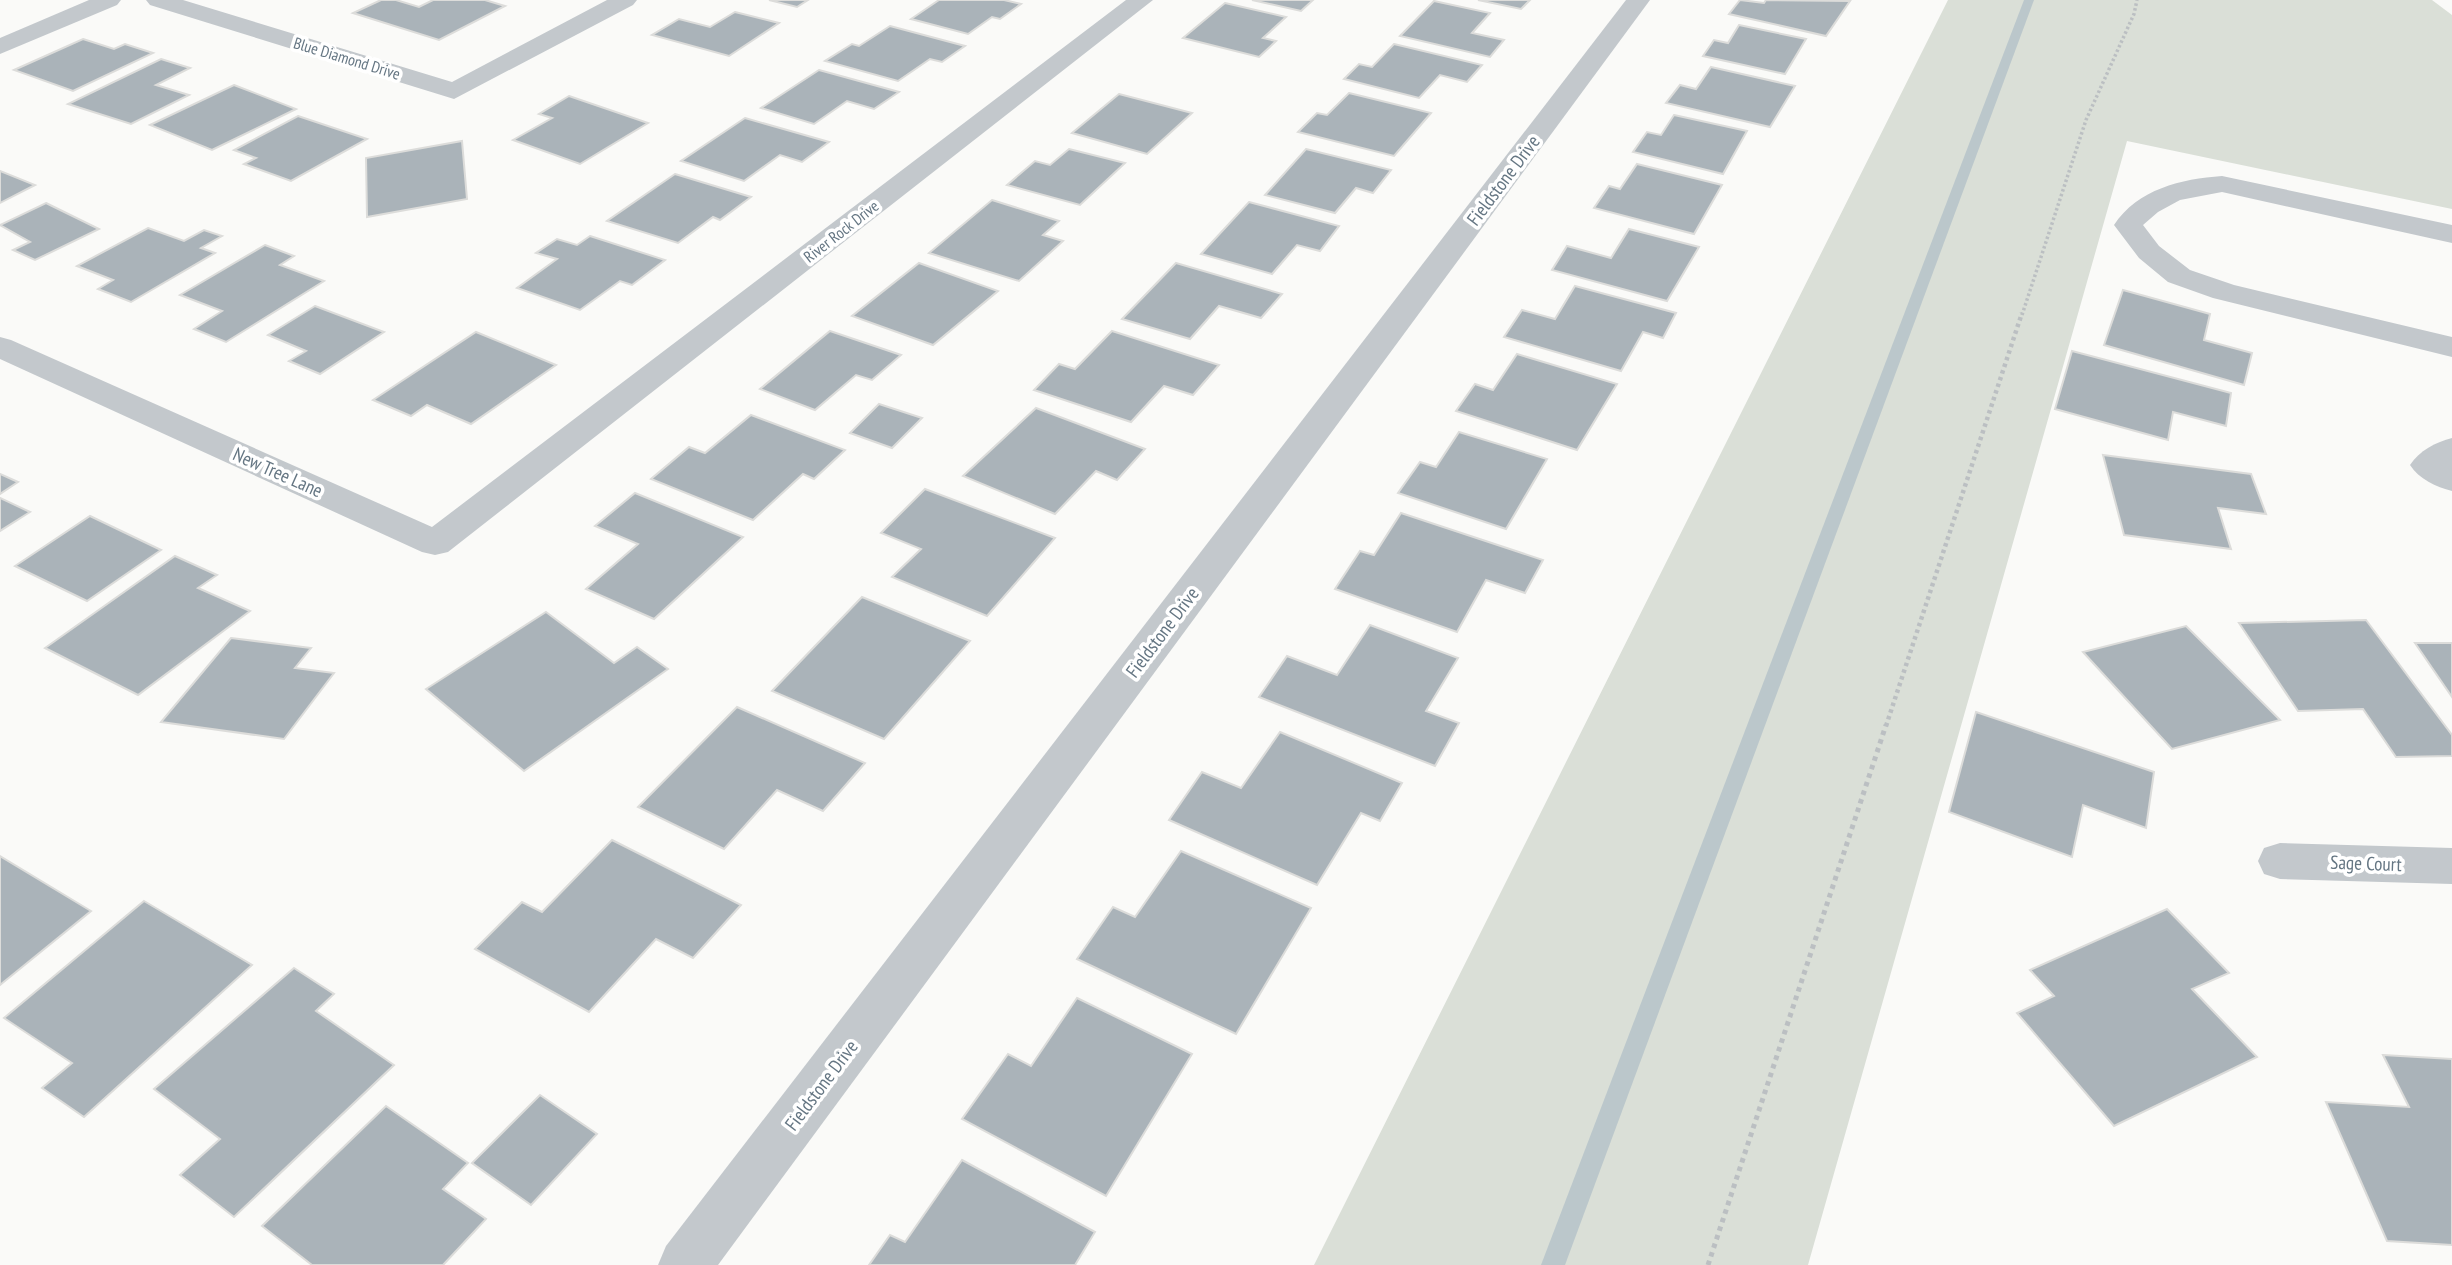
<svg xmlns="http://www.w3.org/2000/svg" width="2452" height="1265" font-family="'PT Sans Narrow',sans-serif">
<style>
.green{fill:#dadfd7}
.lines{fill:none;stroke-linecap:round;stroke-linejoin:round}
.stream{fill:#bbc7cb;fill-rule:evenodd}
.building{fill:#aab3b9;stroke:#dcdcda;stroke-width:2}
.path-far2{stroke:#bbbfc2;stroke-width:3.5;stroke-dasharray:2.5 2.5;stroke-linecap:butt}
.path-far1{stroke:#bbbfc2;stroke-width:4.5;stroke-dasharray:3.5 3.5;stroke-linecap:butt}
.path{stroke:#bbbfc2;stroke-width:5;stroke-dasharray:4.5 4.5;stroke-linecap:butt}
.minor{fill:#c3c8cc;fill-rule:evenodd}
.labels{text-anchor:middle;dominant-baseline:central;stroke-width:7;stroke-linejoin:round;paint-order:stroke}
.far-street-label{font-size:16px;fill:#657683;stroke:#fff}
.street-label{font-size:19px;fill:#657683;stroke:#fff}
</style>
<rect width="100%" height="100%" fill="#fafaf8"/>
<!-- green -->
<polygon class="green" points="1948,0 2432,0 2452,15 2452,209 2127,141 1808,1265 1314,1265"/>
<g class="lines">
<!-- stream -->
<polygon class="stream" points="2024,0 2034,0 1565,1265 1541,1265"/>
</g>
<!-- building -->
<g class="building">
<polygon points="381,0 396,0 419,7 433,0 485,0 505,6 439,40 353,13"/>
<polygon points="769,0 808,0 797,7"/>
<polygon points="939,0 1004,0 1021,4 1000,19 992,17 968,34 911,19"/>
<polygon points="1252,0 1313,0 1301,11"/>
<polygon points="1478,0 1530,0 1521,9"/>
<polygon points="1740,0 1764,3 1766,0 1850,1 1826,36 1729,14"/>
<polygon points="1434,1 1490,13 1472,33 1504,40 1490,57 1400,36"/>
<polygon points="1225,3 1286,17 1263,38 1276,41 1259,57 1183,38"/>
<polygon points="735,12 779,23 729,56 652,35 679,19 710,27"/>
<polygon points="1739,25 1806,39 1785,74 1703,56 1714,40 1728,43"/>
<polygon points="890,26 965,46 942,62 930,59 898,81 825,61 852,44 859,46"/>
<polygon points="83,39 114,49 125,44 153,53 73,91 14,70"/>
<polygon points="1394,44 1482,65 1467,82 1440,75 1419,98 1344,79 1359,64 1372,67"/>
<polygon points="161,59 190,68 156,85 189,95 131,124 68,104"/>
<polygon points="1711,67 1795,86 1770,127 1666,103 1680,85 1696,89"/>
<polygon points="819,70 899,92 874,109 847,101 814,124 761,108"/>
<polygon points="234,85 296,109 212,150 150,125"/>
<polygon points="1349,93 1431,113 1394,156 1298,132 1317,113 1327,115"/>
<polygon points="1119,94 1192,113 1147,154 1072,133"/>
<polygon points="569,96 648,123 580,164 513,140 552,118 539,114"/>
<polygon points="1674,115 1747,131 1723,174 1633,152 1647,132 1661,135"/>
<polygon points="298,116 367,139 291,181 244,164 256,158 234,150"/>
<polygon points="745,118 829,142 802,162 780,155 744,181 681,161"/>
<polygon points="462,141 467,199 367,217 366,158"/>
<polygon points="1069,149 1125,163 1080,205 1007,185 1035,161 1050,165"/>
<polygon points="1306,149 1391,170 1373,193 1356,188 1335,213 1265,195"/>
<polygon points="1637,164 1722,185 1694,234 1594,208 1609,186 1620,189"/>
<polygon points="0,171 35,185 0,203"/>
<polygon points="675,174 751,197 720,220 713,217 678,243 607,221"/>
<polygon points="992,200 1059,221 1043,235 1063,241 1019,281 929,253"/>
<polygon points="1249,202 1339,226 1320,251 1297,245 1272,274 1201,254"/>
<polygon points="46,203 99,229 35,260 13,250 30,242 0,225"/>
<polygon points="148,228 184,241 204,230 222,236 201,248 215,253 131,302 98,289 113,280 77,266"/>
<polygon points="1629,229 1699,247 1667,301 1552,270 1567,246 1611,258"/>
<polygon points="590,236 665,260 632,285 620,281 580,310 517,288 557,259 536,253 557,239 577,245"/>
<polygon points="265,245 294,256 280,265 324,281 226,342 194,329 222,311 180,295"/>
<polygon points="919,263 998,291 933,345 852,316"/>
<polygon points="1176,263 1282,294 1261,318 1219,306 1190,339 1122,319"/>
<polygon points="1575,286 1676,313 1663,338 1643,332 1621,371 1504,337 1522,310 1555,319"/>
<polygon points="2123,290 2210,314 2204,340 2252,353 2244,385 2104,345"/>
<polygon points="315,306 384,332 320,374 289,361 306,351 268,335"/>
<polygon points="830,331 901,355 872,380 856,375 815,410 760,389"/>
<polygon points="1112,331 1219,365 1193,395 1164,386 1131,422 1034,390 1059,364 1075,369"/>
<polygon points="476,332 556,365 471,424 427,405 411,416 373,400"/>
<polygon points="2072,351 2231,393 2226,426 2173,412 2168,440 2055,409"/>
<polygon points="1517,354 1617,384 1577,450 1456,411 1475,384 1493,390"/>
<polygon points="879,404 922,418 892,448 850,433"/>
<polygon points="1036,408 1145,449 1117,480 1096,471 1055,514 963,476"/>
<polygon points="751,415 845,450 814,479 803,474 753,520 651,479 689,447 705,453"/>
<polygon points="1459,432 1547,459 1506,529 1398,493 1420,462 1436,467"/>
<polygon points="2103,455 2251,474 2266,514 2218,508 2231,549 2124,535"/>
<polygon points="0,474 18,482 0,494"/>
<polygon points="925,489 1055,538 987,616 892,577 921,549 881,533"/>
<polygon points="635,493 743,537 654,619 586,589 638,544 595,526"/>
<polygon points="0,498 30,512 0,531"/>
<polygon points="1401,513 1543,560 1525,593 1486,580 1457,632 1335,589 1360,551 1374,555"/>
<polygon points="90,516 161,550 87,601 15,566"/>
<polygon points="175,556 217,575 198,588 250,611 138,695 45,648"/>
<polygon points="862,597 970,641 884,739 772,691"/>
<polygon points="546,612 614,663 637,647 668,669 524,771 426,689"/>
<polygon points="2366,620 2452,735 2452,756 2396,757 2363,709 2298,711 2239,623"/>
<polygon points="1370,625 1458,658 1426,711 1459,723 1435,766 1259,697 1287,656 1337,675"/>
<polygon points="2186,626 2280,720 2172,749 2083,652"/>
<polygon points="231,638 311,648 295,668 334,673 284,739 161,722"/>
<polygon points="2415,643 2452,643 2452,697"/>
<polygon points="737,707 865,763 823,811 777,790 724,849 638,807"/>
<polygon points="1976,712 2154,772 2146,828 2083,805 2072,857 1949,812"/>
<polygon points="1280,732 1402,783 1380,821 1361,813 1317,885 1169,820 1202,772 1241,788"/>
<polygon points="612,840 741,905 693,958 656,939 589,1012 475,949 522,902 542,912"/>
<polygon points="1181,851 1311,908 1236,1034 1077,959 1113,907 1135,917"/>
<polygon points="0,856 91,911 0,985"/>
<polygon points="144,901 252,965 84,1117 42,1088 72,1063 4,1018"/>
<polygon points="2167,909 2229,973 2192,989 2257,1057 2114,1126 2017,1013 2054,996 2030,970"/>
<polygon points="294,968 334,994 316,1011 394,1065 234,1217 180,1175 220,1139 154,1089"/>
<polygon points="1077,998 1192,1054 1106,1196 962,1119 1008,1054 1031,1066"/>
<polygon points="2383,1055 2452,1059 2452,1245 2387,1241 2326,1102 2409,1107"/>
<polygon points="540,1095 597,1134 531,1205 472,1163"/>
<polygon points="386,1106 468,1163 443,1189 486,1219 443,1265 312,1265 262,1226"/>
<polygon points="962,1160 1095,1232 1075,1265 869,1265 890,1235 905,1242"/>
</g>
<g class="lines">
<!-- path-far2 -->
<polyline class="path-far2" points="2022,315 2086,120 2134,14 2137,0"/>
<!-- path-far1 -->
<polyline class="path-far1" points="1886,726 2022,313"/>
<!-- path -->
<polyline class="path" points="1708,1265 1886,725"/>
<!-- minor -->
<g class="minor">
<polygon points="89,0 121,0 117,5 0,54 0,38"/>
<polygon points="146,0 183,0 452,82 607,0 637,0 633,5 454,99 150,5"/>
<polygon points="1126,0 1153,0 448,552 435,555 422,552 0,359 0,337 11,340 432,527"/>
<polygon points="1626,0 1650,0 718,1265 658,1265 666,1246"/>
<path d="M2222,176L2452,225V243L2222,192L2180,200L2158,212L2143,225L2159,246L2190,270L2234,285L2452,337V357L2213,298L2168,282L2139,258L2114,225C2138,189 2181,179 2222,176Z"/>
<path d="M2452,438V491C2436,487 2419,479 2410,465C2419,451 2436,442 2452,438Z"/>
<polygon points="2280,843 2452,848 2452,884 2280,879 2264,874 2258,861 2264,848"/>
</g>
</g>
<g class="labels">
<!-- far-street labels -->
<g class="far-street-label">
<text transform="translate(347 58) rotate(17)">Blue Diamond Drive</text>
<text transform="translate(841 231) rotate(-38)">River Rock Drive</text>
</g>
<!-- street labels -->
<g class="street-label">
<text transform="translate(1503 180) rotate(-53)">Fieldstone Drive</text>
<text transform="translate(278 472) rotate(24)">New Tree Lane</text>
<text transform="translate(1162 632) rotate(-53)">Fieldstone Drive</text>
<text transform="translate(2366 863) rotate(2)">Sage Court</text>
<text transform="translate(821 1085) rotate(-53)">Fieldstone Drive</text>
</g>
</g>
</svg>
